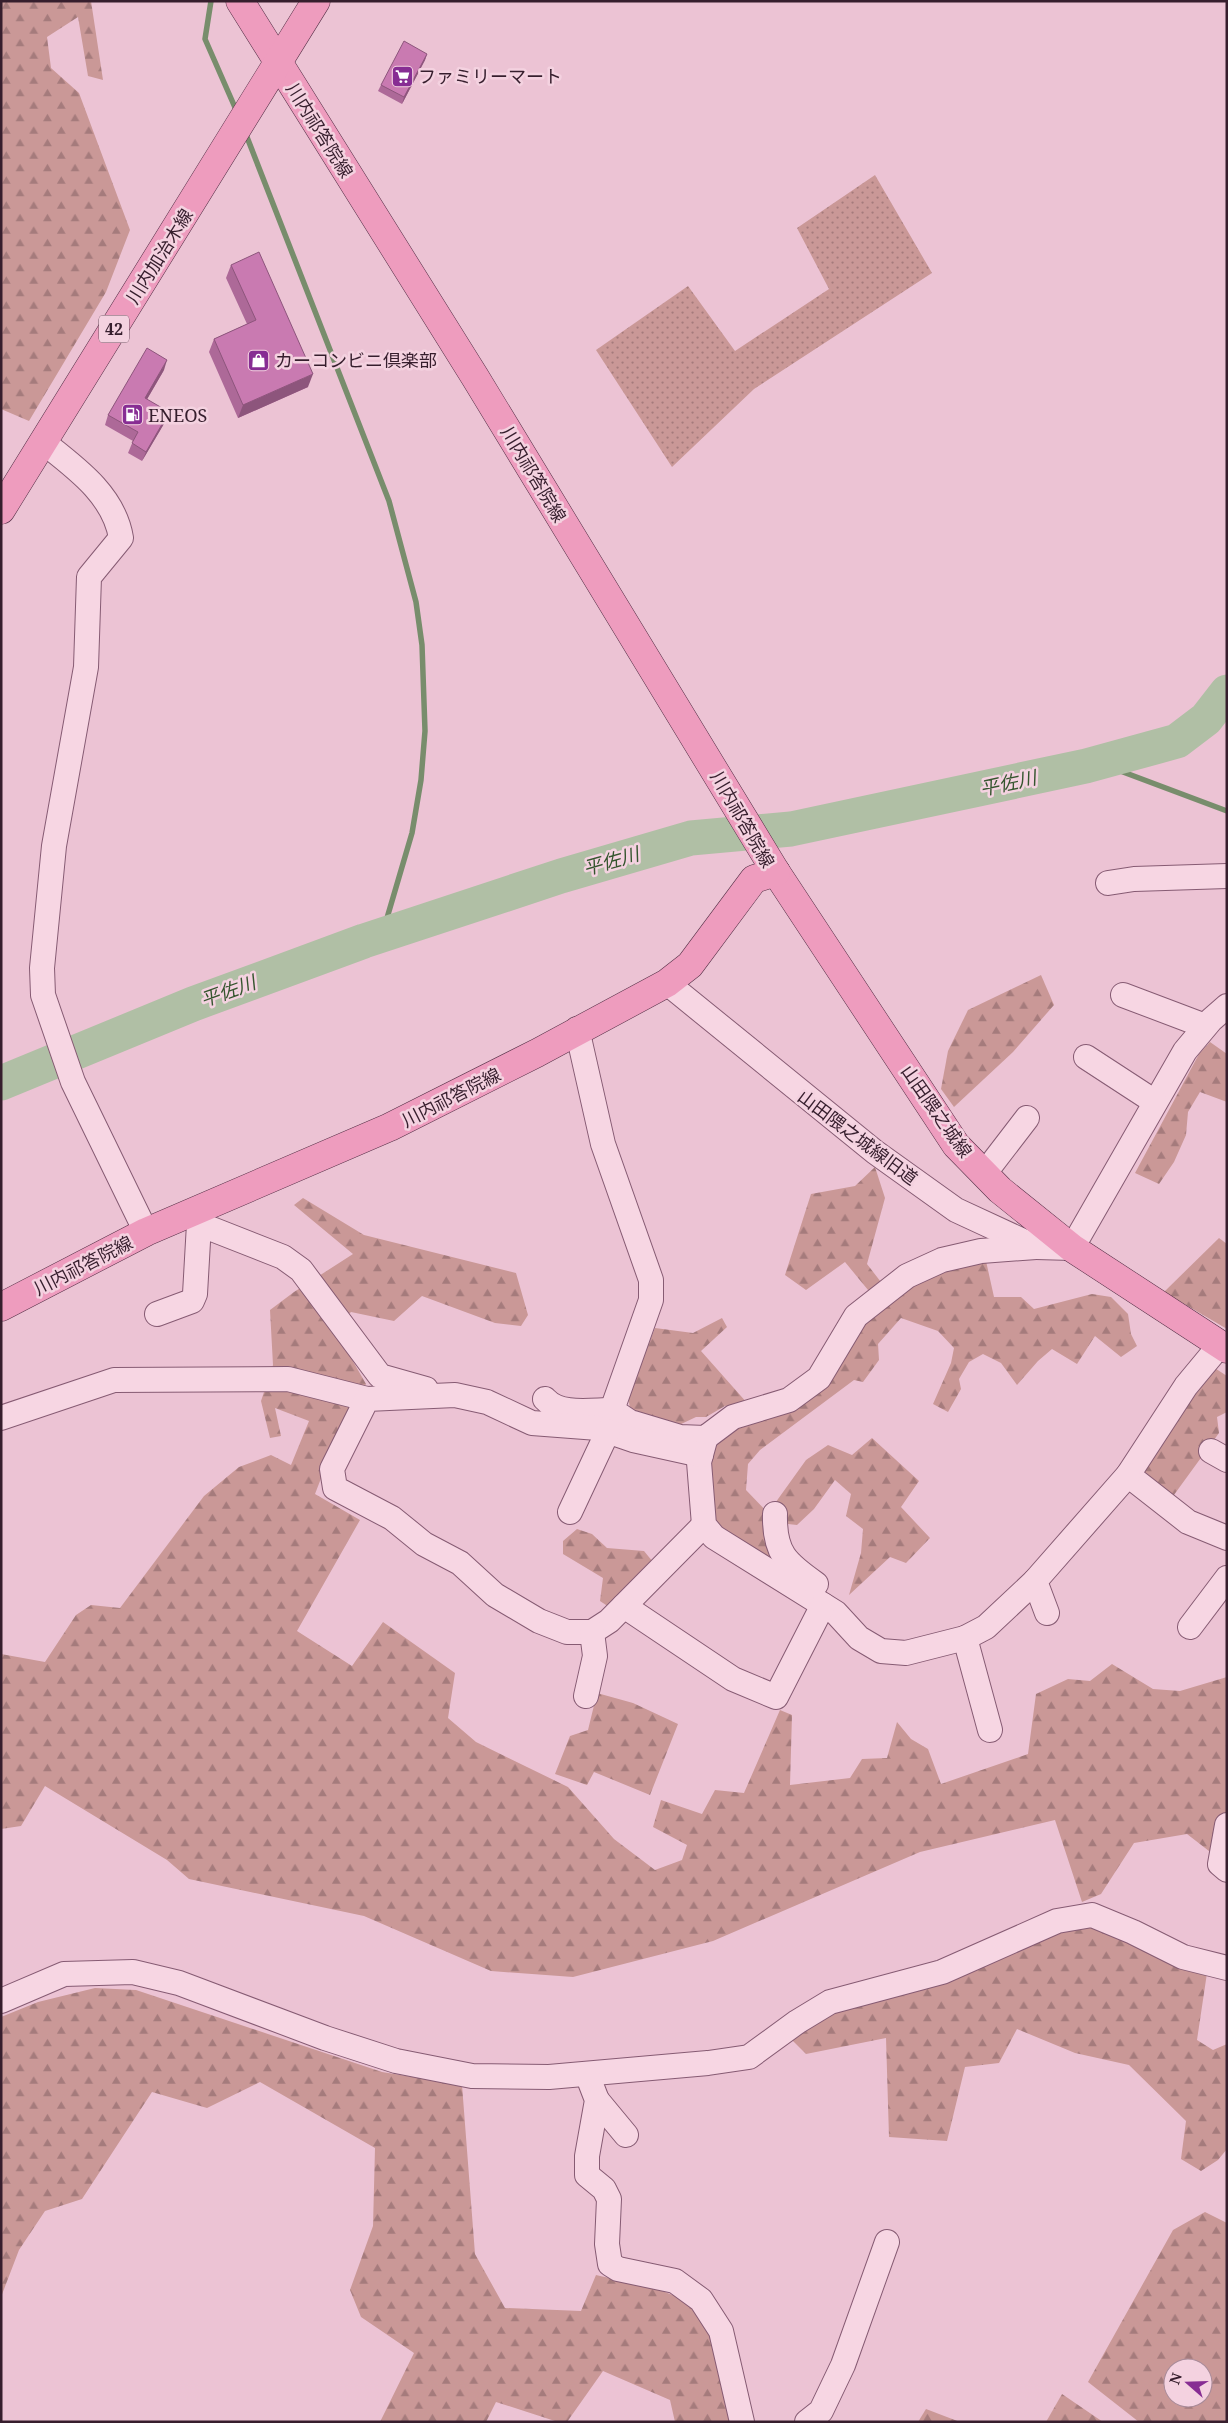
<svg xmlns="http://www.w3.org/2000/svg" width="1228" height="2423" font-family="'Noto Serif','Noto Sans JP',serif">
<style>
.grass{fill:url(#grass-dots)}
.forest{fill:url(#forest-firs);fill-rule:evenodd}
.lines{fill:none;stroke-linecap:round;stroke-linejoin:round}
.stream{stroke:#788d6c;stroke-width:5.5}
.river{stroke:#b0bfa5;stroke-width:35}
.minor-casing{stroke:#865b73;stroke-width:26}
.major-casing{stroke:#542f46;stroke-width:29}
.minor{stroke:#f7d6e3;stroke-width:24}
.major{stroke:#ee9cbe;stroke-width:28}
.wall{fill:#ad6998}
.shaded-wall{fill:#8d557c}
.building{fill:#c97ab1;stroke:#8d557c}
.labels{text-anchor:middle;dominant-baseline:central;stroke-width:5;stroke-linejoin:round;paint-order:stroke}
.shield{fill:#f4d2e0;stroke:#6f5463;stroke-width:1}
.shield-label{font-size:16px;font-weight:bold;fill:#361e2d}
.poi-label{font-size:18px;fill:#361e2d;stroke:#f4d2e0;text-anchor:start}
.street-label{font-size:18px;fill:#361e2d;stroke:#f4d2e0}
.water-label{font-size:19px;font-style:italic;fill:#35552e;stroke:#f4d2e0}
</style>
<defs>
<pattern id="grass-dots" width="8" height="8" patternUnits="userSpaceOnUse" patternTransform="scale(1.25)"><rect width="8" height="8" fill="#ca9897"/><path d="M2 2h.1M6 6h.1" fill="none" stroke="#a57b7c" stroke-width="1.8" stroke-linecap="round"/></pattern>
<pattern id="forest-firs" width="22" height="20" patternUnits="userSpaceOnUse" patternTransform="scale(1.25)"><rect width="22" height="20" fill="#ca9897"/><path d="M5 1l3.5 6h-7zM16 11l3.5 6h-7z" fill="#a57b7c"/></pattern>
</defs>
<rect width="100%" height="100%" fill="#ecc3d4"/>
<!-- grass -->
<polygon class="grass" points="875,175 932,273 754,389 672,467 596,350 688,286 735,351 829,289 797,228"/>
<!-- forest -->
<g class="forest">
<polygon points="1,1 91,1 103,80 88,76 78,17 47,37 51,68 79,93 130,230 106,292 29,421 1,409"/>
<polygon points="1041,975 1054,1005 1013,1052 954,1107 941,1089 948,1051 968,1010"/>
<polygon points="1210,1042 1227,1054 1227,1102 1200,1092 1188,1112 1186,1135 1174,1162 1159,1184 1135,1173 1199,1054"/>
<polygon points="875,1167 885,1198 867,1264 884,1286 873,1296 845,1262 806,1290 785,1275 811,1194 855,1186"/>
<polygon points="303,1198 364,1235 516,1273 528,1315 521,1326 495,1323 422,1296 394,1321 351,1312 334,1328 366,1384 338,1434 315,1494 360,1520 297,1631 352,1666 383,1622 455,1673 448,1718 476,1742 568,1787 614,1839 655,1870 682,1860 687,1845 653,1827 661,1800 702,1814 715,1790 744,1793 780,1710 792,1715 790,1785 850,1778 862,1759 887,1758 897,1722 911,1739 928,1749 941,1784 1028,1754 1036,1694 1068,1679 1090,1681 1112,1664 1153,1689 1180,1691 1227,1677 1227,1865 1187,1834 1134,1843 1101,1894 1082,1902 1055,1820 920,1852 713,1941 573,1977 491,1971 364,1916 189,1879 167,1860 45,1786 21,1826 1,1829 1,1654 45,1662 76,1615 91,1605 120,1608 204,1496 239,1467 271,1455 291,1465 309,1421 275,1408 281,1436 270,1438 261,1401 273,1365 270,1310 294,1292 353,1254 294,1205"/>
<polygon points="1219,1238 1227,1244 1227,1329 1164,1292"/>
<polygon points="986,1261 994,1297 1021,1297 1034,1309 1092,1294 1111,1297 1128,1314 1131,1334 1137,1346 1121,1357 1095,1336 1077,1364 1052,1349 1038,1361 1017,1385 1001,1363 983,1354 969,1362 959,1379 961,1389 948,1412 933,1404 951,1363 954,1348 938,1331 901,1318 878,1344 879,1360 863,1382 854,1380 760,1450 748,1464 746,1490 768,1513 806,1460 828,1445 852,1455 872,1438 919,1481 901,1507 930,1538 906,1563 890,1557 849,1595 861,1553 863,1529 846,1516 851,1494 835,1480 814,1509 797,1525 779,1523 785,1575 709,1524 710,1440 792,1403 857,1328 920,1275"/>
<polygon points="722,1318 727,1327 701,1351 748,1404 725,1406 706,1417 696,1417 677,1426 647,1419 630,1409 628,1396 655,1328 693,1333"/>
<polygon points="1210,1365 1227,1376 1227,1412 1217,1417 1219,1433 1171,1499 1135,1474"/>
<polygon points="577,1529 592,1534 607,1548 644,1551 653,1562 609,1607 600,1601 603,1578 563,1554 563,1541"/>
<polygon points="597,1693 633,1703 678,1724 650,1795 594,1772 587,1785 555,1774 570,1736 588,1730"/>
<polygon points="1092,1923 1207,1973 1197,2040 1213,2050 1227,2044 1227,2149 1218,2160 1201,2171 1181,2159 1186,2121 1129,2065 1075,2053 1017,2029 999,2063 965,2067 947,2141 889,2137 886,2038 806,2054 789,2037 835,2008 1057,1928"/>
<path d="M95,1988L136,1990L382,2072L462,2085L475,2254L505,2308L581,2311L596,2275C618,2280 670,2289 687,2303C721,2331 724,2382 731,2422H675L670,2400L603,2371L567,2422H558L496,2402L486,2422H380L414,2353L361,2317L350,2290L373,2226L375,2148L260,2082L207,2108L152,2092L82,2199L45,2211L19,2250L1,2297V2017L38,2002Z"/>
<path d="M1205,2212L1227,2223V2422H1139L1088,2382L1173,2230ZM1173,2368H1203V2398H1173Z"/>
<polygon points="1062,2394 1103,2422 1046,2422"/>
<polygon points="926,2409 960,2422 918,2422"/>
</g>
<g class="lines">
<!-- stream -->
<g class="stream">
<polyline points="211,1 205,39 237,112"/>
<polyline points="245,132 389,501 416,602 422,645 425,731 421,780 412,833 382,935"/>
<polyline points="1099,763 1227,811"/>
</g>
<!-- river -->
<polyline class="river" points="1,1083 193,1004 364,941 561,876 691,838 791,829 1086,766 1177,741 1206,719 1227,692"/>
<defs>
<g id="minor">
<path d="M43,442C76,468 114,495 121,538L89,577L86,667L54,846L42,968L43,995L73,1082L146,1232"/>
<polyline points="1108,883 1134,879 1227,876"/>
<polyline points="667,983 875,1152 956,1210 1036,1247 1072,1248 1185,1051 1211,1020 1227,1006"/>
<polyline points="1123,995 1205,1026"/>
<polyline points="577,1029 603,1144 651,1280 651,1300 612,1410 630,1422 680,1437 705,1438 733,1417 789,1400 819,1378 856,1316 907,1276 942,1260 981,1251 1036,1247"/>
<polyline points="1086,1057 1155,1102"/>
<polyline points="984,1174 1027,1118"/>
<polyline points="191,1213 199,1224 283,1257 301,1270 380,1376 426,1389"/>
<polyline points="157,1314 192,1301 195,1294 199,1224"/>
<polyline points="1220,1345 1186,1386 1128,1475 1188,1522 1227,1538"/>
<path d="M545,1399C560,1416 591,1410 612,1410"/>
<polyline points="1,1418 114,1380 288,1379 367,1399"/>
<polyline points="705,1440 699,1462 704,1525 714,1537 836,1613 859,1638 881,1651 906,1653 965,1638"/>
<polyline points="1211,1451 1227,1460"/>
<polyline points="701,1455 633,1440 598,1428 532,1423 487,1402 455,1395 367,1399 332,1469 335,1488 392,1518 424,1544 460,1563 495,1595 539,1621 567,1632 592,1632 609,1621 704,1525"/>
<polyline points="570,1512 608,1431"/>
<path d="M775,1514C774,1553 786,1563 816,1584"/>
<polyline points="624,1606 733,1679 776,1697 823,1605"/>
<polyline points="1047,1613 1035,1581 1128,1475"/>
<polyline points="1190,1627 1227,1578"/>
<polyline points="586,1696 595,1656 592,1632"/>
<polyline points="990,1730 965,1638 986,1627 1035,1581"/>
<polyline points="1227,1825 1220,1864 1227,1870"/>
<polyline points="1,2001 64,1974 133,1972 179,1983 325,2038 396,2061 472,2076 549,2077 708,2063 749,2057 797,2022 830,2002 942,1972 1057,1921 1092,1915 1133,1932 1183,1957 1227,1968"/>
<polyline points="587,2074 597,2100 587,2156 587,2175 604,2189 609,2199 607,2244 610,2264 618,2269 675,2281 701,2300 721,2331 742,2422"/>
<polyline points="597,2100 626,2135"/>
<polyline points="807,2422 821,2411 843,2365 887,2242"/>
</g>
<g id="major">
<polyline points="240,1 475,377 776,872 956,1145 1000,1190 1072,1248 1227,1349"/>
<polyline points="1,510 316,1"/>
<polyline points="1,1307 146,1232 390,1127 537,1053 667,983 690,965 754,879 776,872"/>
</g>
</defs>
<!-- minor casing -->
<use href="#minor" class="minor-casing"/>
<!-- major casing -->
<use href="#major" class="major-casing"/>
<!-- minor -->
<use href="#minor" class="minor"/>
<!-- major -->
<use href="#major" class="major"/>
</g>
<!-- wall -->
<g class="wall">
<polygon points="427,54 425,60 402,104 378,91 381,85"/>
<polygon points="231,265 308,387 238,418 209,352 214,339 247,324 226,278"/>
<polygon points="164,370 147,399 165,422 142,461 128,453 133,441 105,425 108,415"/>
</g>
<!-- shaded-wall -->
<g class="shaded-wall">
<polygon points="427,54 425,60 402,104 404,97"/>
<polygon points="167,360 164,370 142,408 145,398"/>
<polygon points="313,374 308,387 238,418 243,405"/>
<polygon points="169,412 165,422 142,461 146,452"/>
</g>
<!-- building -->
<g class="building">
<polygon points="404,41 427,54 404,97 381,85"/>
<polygon points="259,252 313,374 243,405 214,339 256,320 231,265"/>
<polygon points="147,348 167,360 145,398 169,412 146,452 132,443 138,432 108,415"/>
</g>
<!-- icons -->
<defs>
<symbol id="supermarket-square" viewBox="-11 -11 22 22"><rect x="-9" y="-9" width="18" height="18" rx="4" fill="#872d93" stroke="#f4d2e0"/><path d="M-6-5.5h2.5l.6 2H6L4.5 2H-2.5L-4.4-4H-6ZM-1.5 3.2a1.3 1.3 0 1 0 .1 0ZM3 3.2a1.3 1.3 0 1 0 .1 0Z" fill="#fff"/></symbol>
<symbol id="shop-square" viewBox="-11 -11 22 22"><rect x="-9" y="-9" width="18" height="18" rx="4" fill="#872d93" stroke="#f4d2e0"/><path d="M-5-2.5h2.3a2.7 3.5 0 0 1 5.4 0H5L5.5 6h-11ZM-1.5-2.5h3a1.5 2.3 0 0 0-3 0Z" fill="#fff"/></symbol>
<symbol id="fuel-square" viewBox="-11 -11 22 22"><rect x="-9" y="-9" width="18" height="18" rx="4" fill="#872d93" stroke="#f4d2e0"/><path d="M-5.5-6h7V0h2V4h1.3V-2.5L3-4.5l.8-.8L6-3V5H2.5V1h-1V6h-7ZM-4.2-4.7v3.2H.2V-4.7Z" fill="#fff"/></symbol>
</defs>
<g fill-rule="evenodd">
<use href="#supermarket-square" x="390" y="64" width="25" height="25"/>
<use href="#shop-square" x="246" y="348" width="25" height="25"/>
<use href="#fuel-square" x="120" y="402" width="25" height="25"/>
</g>
<g class="labels">
<!-- shield labels -->
<rect class="shield" x="99" y="315.5" width="30" height="27" rx="4"/>
<g class="shield-label">
<text x="114" y="329">42</text>
</g>
<!-- poi labels -->
<g class="poi-label">
<text x="418" y="76">ファミリーマート</text>
<text x="275" y="360">カーコンビニ倶楽部</text>
<text x="148" y="415">ENEOS</text>
</g>
<!-- street labels -->
<g class="street-label">
<text transform="translate(320 130) rotate(58)">川内祁答院線</text>
<text transform="translate(159 256) rotate(-58)">川内加治木線</text>
<text transform="translate(534 474) rotate(59)">川内祁答院線</text>
<text transform="translate(743 819) rotate(60)">川内祁答院線</text>
<text transform="translate(451 1097) rotate(-27)">川内祁答院線</text>
<text transform="translate(937 1111) rotate(55)">山田隈之城線</text>
<text transform="translate(858 1137) rotate(37)">山田隈之城線旧道</text>
<text transform="translate(83 1265) rotate(-27)">川内祁答院線</text>
</g>
<!-- water labels -->
<g class="water-label">
<text transform="translate(1008 783) rotate(-12)">平佐川</text>
<text transform="translate(611 861) rotate(-16)">平佐川</text>
<text transform="translate(228 991) rotate(-20)">平佐川</text>
</g>
</g>
<!-- border -->
<rect width="1228" height="2423" fill="none" stroke="#361e2d" stroke-width="5"/>
<!-- north arrow -->
<g transform="translate(1188 2383) rotate(290)"><circle r="24" fill="#f4d2e0" stroke="#a88a98"/>
<path d="M0-4L9 19L0 12L-9 19Z" fill="#872d93"/>
<text y="-8" font-size="14" font-weight="bold" text-anchor="middle" fill="#361e2d">N</text>
</g>
</svg>
